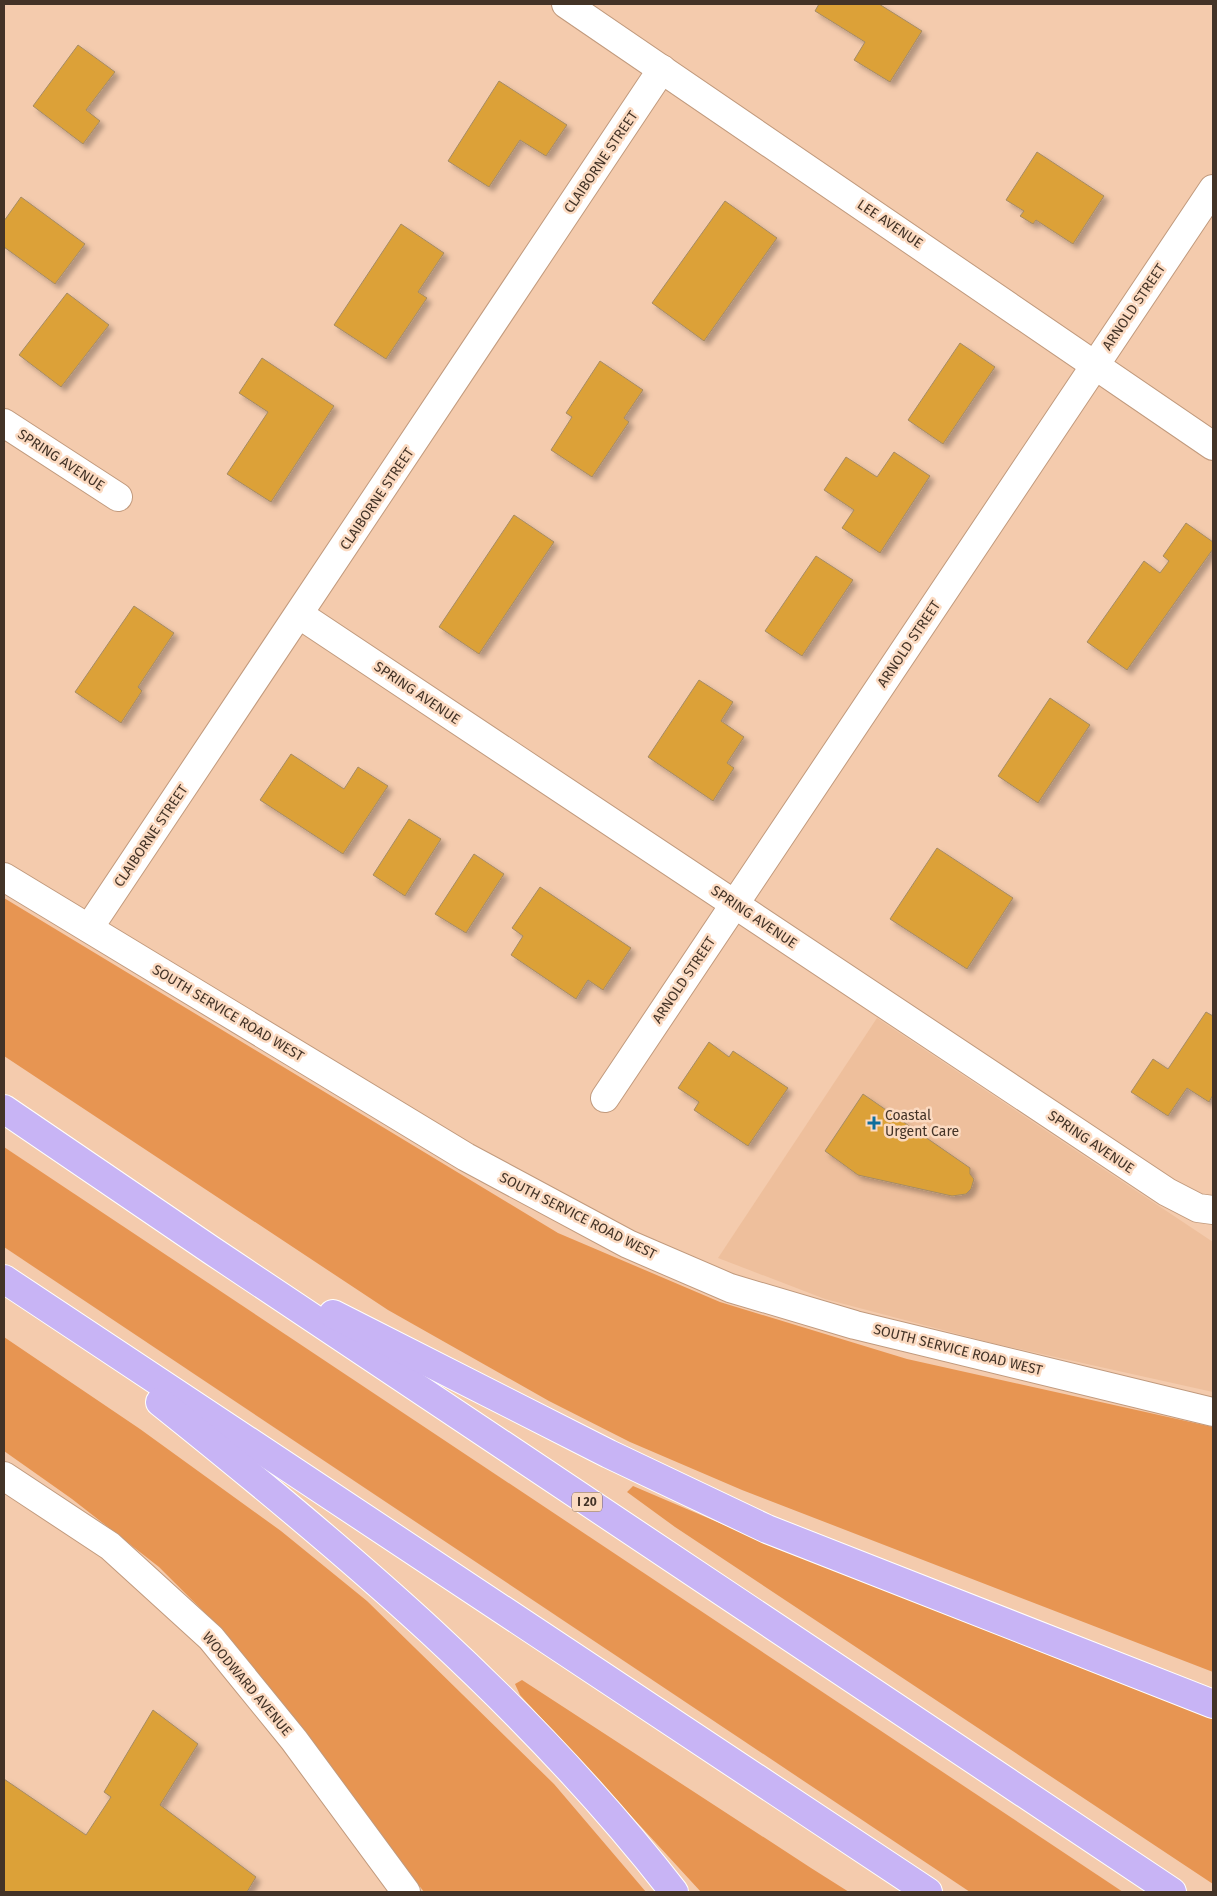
<svg xmlns="http://www.w3.org/2000/svg" width="1217" height="1896" font-family="'Fira Sans',sans-serif">
<style>
.built{fill:#eebf9c}
.green{fill:#e79552}
.building{fill:#dca138;stroke:#a58b65;filter:url(#shadow)}
.lines{fill:none;stroke-linecap:round;stroke-linejoin:round}
.street-casing{stroke:#c19a7d;stroke-width:30}
.secondary-casing{stroke:#c19a7d;stroke-width:30}
.highway-casing{stroke:#fff;stroke-width:30}
.street{stroke:#fff;stroke-width:28}
.secondary{stroke:#fff;stroke-width:28}
.highway{stroke:#c8b4f5;stroke-width:28}
.poi-dot{fill:#0f6e9c;stroke:#fbdac1;stroke-width:2}
.labels{text-anchor:middle;dominant-baseline:central;stroke-width:5;stroke-linejoin:round;paint-order:stroke}
.shield{fill:#fbdac1;stroke:#7a6555;stroke-width:1}
.shield-label{font-size:12px;font-weight:bold;fill:#433327}
.street-label{font-size:14px;fill:#433327;stroke:#fbdac1}
.poi-label{font-size:14px;fill:#433327;stroke:#fbdac1;text-anchor:start}
</style>
<defs>
<filter id="shadow"><feDropShadow dx="4.5" dy="4.5" stdDeviation="2.5" flood-color="#0004"/></filter>
</defs>
<rect width="100%" height="100%" fill="#f4cbad"/>
<!-- built -->
<polygon class="built" points="877,1018 1213,1242 1213,1392 992,1343 825,1299 718,1258"/>
<!-- green -->
<g class="green">
<polygon points="4,898 558,1233 720,1302 907,1359 1213,1427 1213,1672 742,1490 630,1442 549,1401 388,1310 4,1056"/>
<polygon points="4,1147 1123,1892 970,1892 4,1247"/>
<polygon points="4,1337 140,1429 281,1531 367,1601 554,1784 646,1892 424,1892 276,1695 223,1631 159,1567 72,1499 4,1451"/>
<polygon points="633,1486 797,1556 801,1554 1213,1719 1213,1884 675,1527 627,1492"/>
<polygon points="522,1680 811,1868 849,1892 701,1892 520,1695 515,1684"/>
</g>
<!-- building -->
<g class="building">
<polygon points="819,4 879,4 922,31 890,82 854,60 865,42 815,11"/>
<polygon points="78,45 115,72 86,110 100,121 83,144 33,106"/>
<polygon points="499,81 567,125 546,156 520,140 489,187 448,161"/>
<polygon points="1037,152 1104,196 1073,244 1036,220 1033,224 1020,216 1024,211 1006,200"/>
<polygon points="21,197 85,244 55,284 4,247 4,221"/>
<polygon points="725,201 777,238 704,341 652,303"/>
<polygon points="401,224 444,253 418,292 427,298 386,359 334,325"/>
<polygon points="67,293 109,325 61,387 19,355"/>
<polygon points="960,343 995,367 943,444 908,420"/>
<polygon points="262,358 334,406 271,502 227,474 268,412 239,393"/>
<polygon points="600,361 643,390 624,418 629,422 592,477 551,450 572,417 566,413"/>
<polygon points="894,452 930,476 880,553 842,528 854,510 824,490 846,457 877,477"/>
<polygon points="514,515 554,542 479,654 439,627"/>
<polygon points="1186,523 1213,542 1213,549 1127,670 1087,642 1144,561 1160,573 1169,561 1163,556"/>
<polygon points="816,556 853,580 802,656 765,631"/>
<polygon points="134,606 174,633 138,687 142,691 121,723 75,692"/>
<polygon points="699,680 733,702 721,721 744,737 727,763 734,768 713,801 648,757"/>
<polygon points="1050,698 1090,725 1038,803 998,776"/>
<polygon points="291,754 344,789 358,767 388,786 343,854 260,800"/>
<polygon points="409,819 441,839 405,896 373,875"/>
<polygon points="937,848 1013,898 967,969 890,919"/>
<polygon points="474,854 504,874 466,933 435,914"/>
<polygon points="540,887 631,948 603,990 588,980 576,999 511,955 523,936 512,928"/>
<polygon points="1206,1012 1213,1016 1213,1095 1209,1102 1187,1088 1168,1116 1131,1092 1153,1059 1168,1069"/>
<polygon points="709,1042 729,1057 733,1051 788,1088 748,1146 694,1110 699,1102 678,1088"/>
<polygon points="863,1094 970,1168 970,1174 974,1179 971,1189 966,1194 952,1196 858,1175 825,1151"/>
<polygon points="153,1710 198,1744 160,1805 256,1877 247,1892 4,1892 4,1779 86,1835 111,1797 104,1792"/>
</g>
<g class="lines">
<defs>
<g id="street">
<polyline points="566,4 1213,446"/>
<polyline points="4,423 118,497"/>
<polyline points="300,615 1167,1192 1198,1208 1213,1210"/>
<polyline points="89,928 662,69"/>
<polyline points="605,1098 1213,189"/>
</g>
<g id="secondary">
<polyline points="4,877 466,1157 628,1244 730,1288 855,1325 1213,1412"/>
<polyline points="4,1476 110,1546 211,1638 294,1740 406,1892"/>
</g>
<g id="highway">
<polyline points="4,1109 211,1250 1172,1892"/>
<polyline points="4,1279 928,1892"/>
<polyline points="333,1314 609,1454 767,1529 1213,1704"/>
<path d="M160,1402C345,1550 528,1704 674,1892"/>
</g>
</defs>
<!-- street casing -->
<use href="#street" class="street-casing"/>
<!-- secondary casing -->
<use href="#secondary" class="secondary-casing"/>
<!-- highway casing -->
<use href="#highway" class="highway-casing"/>
<!-- street -->
<use href="#street" class="street"/>
<!-- secondary -->
<use href="#secondary" class="secondary"/>
<!-- highway -->
<use href="#highway" class="highway"/>
</g>
<!-- markers -->
<path class="poi-dot" d="M871.5 1115.5h5v5h5v5h-5v5h-5v-5h-5v-5h5z"/>
<g class="labels">
<!-- shield labels -->
<rect class="shield" x="572" y="1492.5" width="30" height="19" rx="4"/>
<g class="shield-label">
<text x="587" y="1502">I 20</text>
</g>
<!-- street labels -->
<g class="street-label">
<text transform="translate(601 162) rotate(-56)">CLAIBORNE STREET</text>
<text transform="translate(890 224) rotate(34)">LEE AVENUE</text>
<text transform="translate(1134 307) rotate(-56)">ARNOLD STREET</text>
<text transform="translate(61 460) rotate(33)">SPRING AVENUE</text>
<text transform="translate(377 499) rotate(-56)">CLAIBORNE STREET</text>
<text transform="translate(909 644) rotate(-56)">ARNOLD STREET</text>
<text transform="translate(417 693) rotate(34)">SPRING AVENUE</text>
<text transform="translate(151 836) rotate(-56)">CLAIBORNE STREET</text>
<text transform="translate(754 917) rotate(34)">SPRING AVENUE</text>
<text transform="translate(684 980) rotate(-56)">ARNOLD STREET</text>
<text transform="translate(228 1013) rotate(31)">SOUTH SERVICE ROAD WEST</text>
<text transform="translate(1091 1142) rotate(34)">SPRING AVENUE</text>
<text transform="translate(578 1216) rotate(27)">SOUTH SERVICE ROAD WEST</text>
<text transform="translate(958 1350) rotate(14)">SOUTH SERVICE ROAD WEST</text>
<text transform="translate(247 1684) rotate(50)">WOODWARD AVENUE</text>
</g>
<!-- poi labels -->
<g class="poi-label">
<text x="885" y="1115">Coastal<tspan x="885" dy="16">Urgent Care</tspan></text>
</g>
</g>
<!-- border -->
<rect width="1217" height="1896" fill="none" stroke="#433327" stroke-width="10"/>
</svg>
